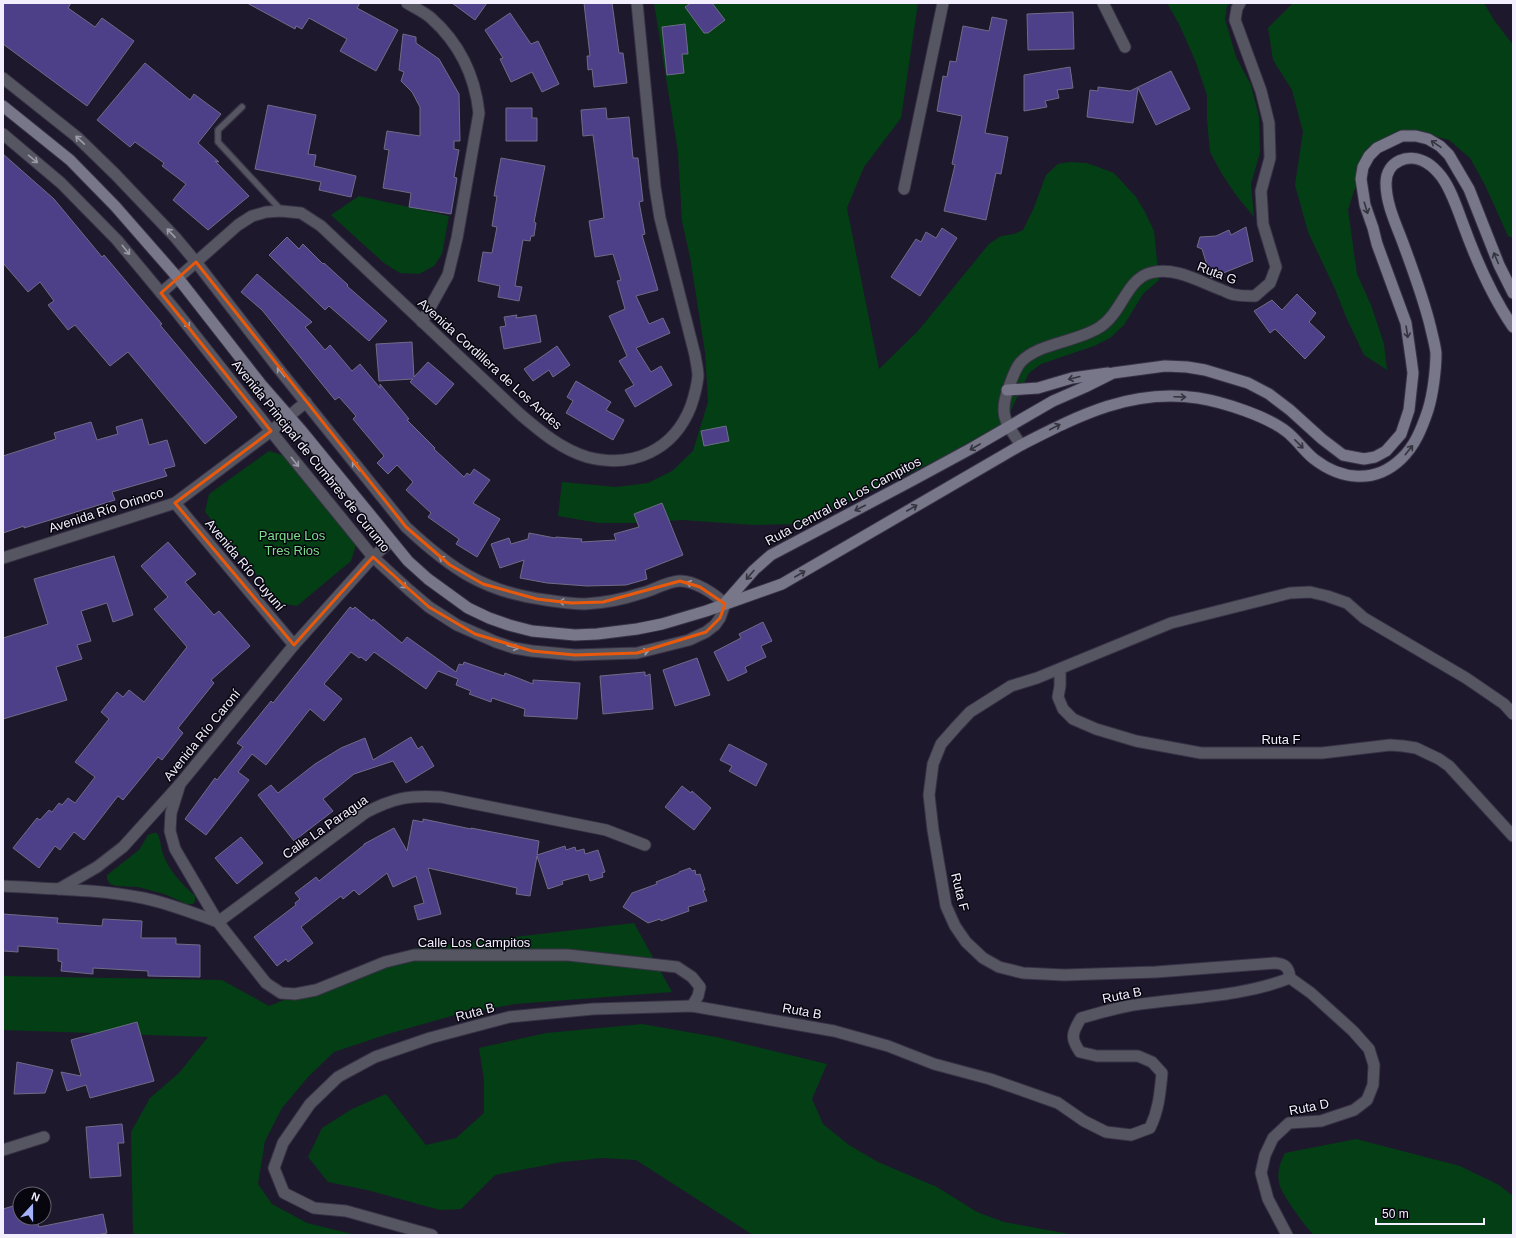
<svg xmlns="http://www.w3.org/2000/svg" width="1516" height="1238" font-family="Helvetica,sans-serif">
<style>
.green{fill:#043e15}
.building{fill:#4e4088;stroke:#6e6c86}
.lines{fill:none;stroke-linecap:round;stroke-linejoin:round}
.service-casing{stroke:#383246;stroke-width:8}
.minor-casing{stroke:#383246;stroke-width:13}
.secondary-casing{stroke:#383246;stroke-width:13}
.service{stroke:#565662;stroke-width:5.5}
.minor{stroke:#565662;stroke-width:11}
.secondary{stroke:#777789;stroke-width:11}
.oneway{stroke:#9d9ba9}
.oneway2{stroke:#34333f}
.marked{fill:none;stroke:#e8590c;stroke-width:3;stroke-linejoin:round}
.labels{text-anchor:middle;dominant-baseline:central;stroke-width:3;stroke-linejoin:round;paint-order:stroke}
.street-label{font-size:13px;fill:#f3efff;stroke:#07060e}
.park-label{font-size:13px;fill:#7dde8d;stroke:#07060e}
</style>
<rect width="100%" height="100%" fill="#1e182d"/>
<!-- green -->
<g class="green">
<polygon points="654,3 918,3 901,118 864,167 847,208 879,369 918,331 989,244 1001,236 1014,234 1023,230 1033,210 1046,175 1058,164 1070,162 1087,163 1114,173 1136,197 1145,212 1154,231 1159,280 1143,294 1124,325 1110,338 1094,346 1041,364 1029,373 1011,410 1007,433 967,446 801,524 754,525 682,520 633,523 599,523 558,516 562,482 616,487 648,483 672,471 693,451 708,402 705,352 690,257 682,221 678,152"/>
<polygon points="1167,3 1231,3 1227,6 1225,19 1236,57 1251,85 1259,117 1260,152 1251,184 1254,217 1236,195 1222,174 1210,152 1207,119 1207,95 1195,60 1179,24"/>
<polygon points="1293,3 1484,3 1494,20 1513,45 1513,238 1508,236 1485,185 1470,158 1449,140 1415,131 1379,149 1365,169 1354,191 1348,210 1357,274 1371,305 1384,344 1387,370 1364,355 1346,317 1335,289 1308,232 1295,185 1303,132 1292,90 1273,60 1268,28"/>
<polygon points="359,196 449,216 442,254 434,266 419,274 400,273 384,263 331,215"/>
<polygon points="269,451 282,455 356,545 351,561 297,606 280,603 205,512 209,494"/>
<path d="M153,833H157C161,839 160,845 162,851C167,869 182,884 195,896V901L193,904H187L164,894L138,887L116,886L110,884L107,879V875L139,850L148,835Z"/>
<polygon points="634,923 672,992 515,1004 455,1015 388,1034 334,1052 308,1077 282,1108 265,1141 258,1184 272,1204 307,1223 356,1235 133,1235 131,1132 150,1098 179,1073 208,1037 3,1030 3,976 222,980 269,1006 411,949"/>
<polygon points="642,1024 716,1037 827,1064 812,1099 823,1124 849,1145 878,1162 937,1187 977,1212 1004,1222 1075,1235 753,1235 636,1160 603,1158 562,1162 495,1175 461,1209 440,1210 367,1190 328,1182 308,1157 322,1128 352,1109 386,1094 426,1145 456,1138 484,1113 484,1080 479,1048 546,1033"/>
<path d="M1356,1139L1460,1166L1499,1185L1513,1196V1235H1314C1306,1228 1280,1192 1279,1183C1277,1171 1280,1163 1285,1153Z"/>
</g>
<!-- building -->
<g class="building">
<polygon points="3,3 71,3 68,8 95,27 102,18 134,41 87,106 3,44"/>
<polygon points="247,3 360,3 357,8 398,30 376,71 340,51 347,39 309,18 302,29 296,26 295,29"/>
<polygon points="452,3 487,3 475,20"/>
<polygon points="584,3 612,3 619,53 623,53 627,83 594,87 592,69 588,70 587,56 590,56"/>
<polygon points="691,3 712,3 725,20 708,33 704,33 685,7"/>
<polygon points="1073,12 1074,49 1028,50 1027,14"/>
<polygon points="510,13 531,44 538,41 559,84 542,92 532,72 511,82 500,59 503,58 485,30"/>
<polygon points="992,17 1007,20 985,133 1008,137 1001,174 996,173 986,220 944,211 955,165 952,164 962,116 937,111 943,76 947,77 950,61 956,62 963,26 989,31"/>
<polygon points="685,24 688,54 682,54 684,73 667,75 662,27"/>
<polygon points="403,34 416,37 416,43 439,59 459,94 460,141 454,141 454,149 459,150 454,177 457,178 451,214 409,207 411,193 383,188 389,150 384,149 387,131 420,136 420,107 412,92 401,81 404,72 399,70"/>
<polygon points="145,63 190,100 194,94 221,114 198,143 219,162 215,161 249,196 208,230 173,200 186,184 162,166 164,163 135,142 130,147 97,120"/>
<polygon points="1070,67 1073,88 1057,90 1059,98 1045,101 1047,107 1024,111 1024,75"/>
<polygon points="1171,71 1190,109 1156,125 1138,88 1133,123 1087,117 1090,90 1098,91 1098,87 1130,91"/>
<polygon points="268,105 316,115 308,154 316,155 314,166 356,176 351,197 319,190 321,182 255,169"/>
<polygon points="506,108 532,108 532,118 537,118 537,141 506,141"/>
<polygon points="606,108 607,119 629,117 633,158 638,158 643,201 639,202 645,234 642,235 658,290 636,296 649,324 663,318 670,333 636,348 651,372 661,366 672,385 635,407 625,390 634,385 619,361 627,356 609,316 625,309 617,281 621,280 613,254 595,257 589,221 604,218 593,135 583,136 581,110"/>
<polygon points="3,154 54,199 102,257 104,255 162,324 160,325 237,417 205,444 128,352 110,366 75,325 68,330 48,305 54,301 40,282 28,292 3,263"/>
<polygon points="501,158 545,166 534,222 536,223 534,236 531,236 530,241 523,240 515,286 522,287 519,301 498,297 500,286 478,281 483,252 492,253 497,227 492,226 497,196 494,196"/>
<polygon points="1246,227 1253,261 1211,278 1202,249 1197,247 1200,237 1216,236 1229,230 1231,235"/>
<polygon points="942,228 957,238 920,296 891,277 916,239 921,242 926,232 936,238"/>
<polygon points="287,237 299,249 303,244 323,264 324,263 348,285 347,286 387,321 369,341 329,306 325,310 269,255"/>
<polygon points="257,274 312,322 305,327 325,350 330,345 352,371 360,364 380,388 380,384 409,419 407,420 435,448 434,449 464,477 467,473 470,475 474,469 490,480 473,503 500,519 477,557 456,544 459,539 428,517 431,513 406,490 413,482 397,465 388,474 377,463 384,456 353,419 356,416 339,397 335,400 262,310 241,292"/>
<polygon points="1297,294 1316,313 1309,322 1325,337 1305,359 1275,329 1270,333 1254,311 1272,300 1282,310"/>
<polygon points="517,315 516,318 536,315 541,342 504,349 500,327 506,326 504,317"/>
<polygon points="412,342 414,377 428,362 454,384 436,405 410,382 413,379 379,381 376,344"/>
<polygon points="557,346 570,365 553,377 549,370 533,381 524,369"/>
<polygon points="576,381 611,402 606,410 624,420 613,440 566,413 573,401 567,397"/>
<polygon points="142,419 149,445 167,440 175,466 164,469 167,476 112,492 115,500 24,528 24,526 3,533 3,456 56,439 54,433 91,422 97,440 118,434 116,427"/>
<polygon points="726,426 729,441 704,446 701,431"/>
<polygon points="662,503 683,555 645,570 647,579 626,585 587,586 547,583 520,578 524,560 500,568 491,544 509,538 511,544 528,539 529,533 555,538 556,537 582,539 581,542 616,540 614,534 639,527 634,514"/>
<polygon points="168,542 196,574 185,582 214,615 219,611 250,646 211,680 214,683 178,728 183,733 162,760 158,757 123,800 118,796 84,840 74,832 60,850 55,846 39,868 13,848 37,818 40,820 49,810 52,812 59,803 62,805 68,798 75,803 95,777 75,762 109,719 101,712 117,692 123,697 129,690 144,702 187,647 154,609 168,597 141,566"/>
<polygon points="114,556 133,615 113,622 107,603 81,611 91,641 77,645 82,659 56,667 67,700 3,719 3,638 48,624 34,579"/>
<polygon points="350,607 353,609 355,607 372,621 373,619 402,643 407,637 456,672 459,664 463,665 464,662 504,676 505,673 533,684 533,680 580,683 577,719 524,716 525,709 492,698 491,702 469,694 471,691 456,685 458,679 438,671 426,689 374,652 366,661 361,657 359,658 351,652 324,684 342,699 324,721 310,709 266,765 252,754 238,772 249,780 206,835 185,819 215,778 217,780 243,747 237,743 271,701 273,703"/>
<polygon points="763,622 772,641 761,646 766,657 745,667 747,672 728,681 714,652 741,638 739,634"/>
<polygon points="697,658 710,695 675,706 663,670"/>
<polygon points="645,672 645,676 650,674 653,709 603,714 600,676"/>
<polygon points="411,737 418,749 422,746 434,766 406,783 393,761 354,774 323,799 333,811 294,841 258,795 271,785 278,793 315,764 341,748 365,738 373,760"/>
<polygon points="729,744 767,764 756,786 729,771 732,766 720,760"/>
<polygon points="682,786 691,793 692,791 711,808 694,830 665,807"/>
<polygon points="423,819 471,829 471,828 539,841 537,855 565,846 566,850 575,847 576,851 584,849 585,854 598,850 605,872 602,873 603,877 590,881 588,874 562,881 563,884 548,889 537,856 530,896 516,894 517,888 428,868 441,914 418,920 414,906 424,903 416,876 393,887 387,873 359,895 354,890 343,899 341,896 301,927 313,943 288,962 286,959 277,966 254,937 296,905 295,903 300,899 295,893 316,877 319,881 364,845 364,844 394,828 407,851 413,820 423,822"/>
<polygon points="241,837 263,863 237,884 215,858"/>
<polygon points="690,868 692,871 695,870 696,875 700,874 705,890 703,890 707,901 688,907 689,911 661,921 660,919 648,923 623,907 632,893 657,884 656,882 679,873 679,872"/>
<polygon points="3,914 58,918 57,923 102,926 103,919 142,921 141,938 176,938 176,944 200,945 200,977 148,976 148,971 93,968 93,974 61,971 62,962 58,961 58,949 18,946 18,952 3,951"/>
<polygon points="137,1022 154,1081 90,1098 86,1085 67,1091 61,1072 81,1076 71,1040"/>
<polygon points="17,1062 53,1070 45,1093 14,1094"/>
<polygon points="122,1124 124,1143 118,1143 121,1176 90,1178 86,1127"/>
<polygon points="20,1204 20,1218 36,1218 39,1227 103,1214 107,1233 96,1235 3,1235 3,1209"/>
</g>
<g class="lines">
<defs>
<polyline id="service" points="242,107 218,130 218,142 281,210"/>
<g id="minor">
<path d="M407,3C415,8 424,12 431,18C459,43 475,76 479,113L457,238L448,275L422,322"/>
<polyline points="1103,3 1125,47"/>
<path d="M3,78L77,137L115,174L175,237L196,262L278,368L406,527C451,569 484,592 546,600C559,602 572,604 585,604C604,603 624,599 642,593C654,590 666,582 679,581C694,580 715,594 725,604L720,618L715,625L706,632L689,640L637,653L575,655L532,651L514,648L496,642L457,625L429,607L409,590L373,557L282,445L176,311L117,240L61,183L3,134"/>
<polyline points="904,189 943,3"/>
<path d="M161,293L238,225L252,216L266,212L281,211L301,213L321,226L521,415C541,432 561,449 587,457C633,469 674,450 691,406C694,397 697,386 698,376C698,370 696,362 695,355L660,218L655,187L637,3"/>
<path d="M1021,445C1006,423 998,415 1009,387C1012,379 1015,369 1020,363C1037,343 1078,342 1100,327C1121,314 1127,279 1150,273C1175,266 1200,282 1222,290C1227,292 1232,295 1237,295C1242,296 1249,296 1255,296L1270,283L1276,267L1263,224L1261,191L1270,158L1269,123L1261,91L1235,20L1237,8L1240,3"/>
<polyline points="175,503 294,645"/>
<polyline points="3,558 175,503 271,431 306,402"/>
<polyline points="1060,669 1060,686 1058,697 1063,709 1073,719 1096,729 1136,741 1201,753 1322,753 1390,745 1403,746 1416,748 1439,759 1449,766 1513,836"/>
<polyline points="180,784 171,813 170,831 175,849 218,922 266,983 281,993 295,994 316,990 385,962 414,955 568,955 677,967 692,977 700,987 698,996 692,1006"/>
<path d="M3,886C49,889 97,889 143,898C168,903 193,913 218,922"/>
<polyline points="59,889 97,867 123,847 180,784 294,645 373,557 391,541"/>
<path d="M218,922L365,813C393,798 409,795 441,797L606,830L645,845"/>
<path d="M1290,978C1289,967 1285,964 1275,963L1156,972L1064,975L1023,973L999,967L983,958L966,942L955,926L946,906L933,830L929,795L933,764L941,744L956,727L970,712L1011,686L1037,678L1171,623L1290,593L1310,592L1327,596L1347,603L1364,618L1466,678L1504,704L1513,714"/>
<polyline points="3,1150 44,1137"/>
<path d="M432,1235L346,1211L314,1208L284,1193L274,1168L283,1143L310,1104L338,1077L375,1057L430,1038L509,1017L593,1009L692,1006L834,1031L888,1046L934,1064L990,1079L1058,1103L1084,1121L1106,1132L1131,1135L1150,1128C1159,1109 1160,1093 1162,1073L1152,1062L1138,1056H1097L1080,1052C1070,1038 1072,1033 1081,1018C1096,1014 1112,1009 1128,1006C1182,997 1239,998 1290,978"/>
<polyline points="1287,1235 1268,1199 1261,1173 1265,1155 1273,1138 1289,1123 1321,1121 1354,1110 1367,1100 1373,1085 1374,1065 1369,1049 1353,1031 1311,993 1290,978"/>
</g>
<g id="secondary">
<path d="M3,106L70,160L115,206L178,278L260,383L301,430L408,561L428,579L468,608L489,618L509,625L532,631L575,635L597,634L637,629L662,624L706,611L782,584L1021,445C1078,416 1131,388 1198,398C1223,402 1267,416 1287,432C1297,440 1304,451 1314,459C1341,480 1375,484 1401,459C1415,446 1422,428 1428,410C1433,394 1436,369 1436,353C1435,344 1432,334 1430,325C1423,297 1413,270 1403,243C1396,224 1386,204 1386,183C1386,161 1409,152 1427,163C1432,166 1437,171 1441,176C1451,189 1457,208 1463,224C1476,260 1491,295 1513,327"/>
<polyline points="1007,390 1038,388 1072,378 1108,373"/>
<polyline points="725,603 754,570 771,555 913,480 972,448 1053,401 1085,387 1113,373 1165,366 1187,367 1205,370 1248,383 1269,394 1290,410 1322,439 1343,455 1364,459 1375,457 1386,451 1401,434 1409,410 1413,373 1411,358 1406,323 1377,244 1373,228 1365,205 1361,179 1363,167 1369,156 1377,148 1402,136 1416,136 1428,139 1440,146 1449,155 1469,189 1499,265 1513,293"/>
</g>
</defs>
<!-- service casing -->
<use href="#service" class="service-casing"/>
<!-- minor casing -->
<use href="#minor" class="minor-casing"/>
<!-- secondary casing -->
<use href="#secondary" class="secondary-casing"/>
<!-- service -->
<use href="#service" class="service"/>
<!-- minor -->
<use href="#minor" class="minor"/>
<!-- secondary -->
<use href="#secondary" class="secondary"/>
</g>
<!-- one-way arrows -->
<defs><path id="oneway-shaft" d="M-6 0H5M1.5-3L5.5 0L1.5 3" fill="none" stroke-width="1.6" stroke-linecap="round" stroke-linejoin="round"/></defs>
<g class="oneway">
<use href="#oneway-shaft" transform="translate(80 140) rotate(-137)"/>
<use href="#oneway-shaft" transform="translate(33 159) rotate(39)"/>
<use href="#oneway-shaft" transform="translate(171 233) rotate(-133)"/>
<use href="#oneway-shaft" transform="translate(126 250) rotate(51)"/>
<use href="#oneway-shaft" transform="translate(186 323) rotate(52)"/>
<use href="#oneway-shaft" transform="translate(281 372) rotate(-129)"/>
<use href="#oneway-shaft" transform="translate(295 462) rotate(51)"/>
<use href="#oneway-shaft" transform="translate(356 466) rotate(-129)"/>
<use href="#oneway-shaft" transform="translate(444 560) rotate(-143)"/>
<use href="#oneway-shaft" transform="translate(402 584) rotate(42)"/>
<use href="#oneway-shaft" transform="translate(692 584) rotate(-164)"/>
<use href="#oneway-shaft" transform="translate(565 602) rotate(-174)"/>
<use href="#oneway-shaft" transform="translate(513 647) rotate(15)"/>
<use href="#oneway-shaft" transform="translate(643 652) rotate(-12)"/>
</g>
<g class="oneway2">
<use href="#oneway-shaft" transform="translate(1436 144) rotate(-146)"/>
<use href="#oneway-shaft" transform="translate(1366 208) rotate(73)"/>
<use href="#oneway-shaft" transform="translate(1496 258) rotate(-113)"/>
<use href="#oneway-shaft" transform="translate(1407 332) rotate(81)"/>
<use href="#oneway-shaft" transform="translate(1074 378) rotate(166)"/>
<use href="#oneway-shaft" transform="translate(1180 397) rotate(2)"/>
<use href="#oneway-shaft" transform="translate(1055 427) rotate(-28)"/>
<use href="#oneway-shaft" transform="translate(1299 444) rotate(45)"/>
<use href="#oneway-shaft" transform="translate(975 447) rotate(150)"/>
<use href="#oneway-shaft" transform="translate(1409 450) rotate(-51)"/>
<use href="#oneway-shaft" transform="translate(860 508) rotate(153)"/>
<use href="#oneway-shaft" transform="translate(912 508) rotate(-30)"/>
<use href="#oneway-shaft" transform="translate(800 574) rotate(-30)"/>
<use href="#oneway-shaft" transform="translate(750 575) rotate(131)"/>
</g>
<!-- marked area -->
<path class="marked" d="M196,262L406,527L450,565L483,584L537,599L571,603L603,602L680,581L700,587L725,604L720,618L706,632L637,653L575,655L532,651L475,634L429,607L373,557L294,645L175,503L271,431L161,293Z"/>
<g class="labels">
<!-- street labels -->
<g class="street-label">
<text transform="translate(1217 273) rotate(21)">Ruta G</text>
<text transform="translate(490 364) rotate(42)">Avenida Cordillera de Los Andes</text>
<text transform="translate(311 456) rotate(51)">Avenida Principal de Cumbres de Curumo</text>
<text transform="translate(843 501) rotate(-28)">Ruta Central de Los Campitos</text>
<text transform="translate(106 510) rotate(-18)">Avenida Río Orinoco</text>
<text transform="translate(245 565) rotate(50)">Avenida Río Cuyuní</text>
<text transform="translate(202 735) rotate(-51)">Avenida Río Caroní</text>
<text x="1281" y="739">Ruta F</text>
<text transform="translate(325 827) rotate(-35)">Calle La Paragua</text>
<text transform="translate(960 892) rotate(76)">Ruta F</text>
<text x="474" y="942">Calle Los Campitos</text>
<text transform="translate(1122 995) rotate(-11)">Ruta B</text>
<text transform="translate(802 1011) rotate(10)">Ruta B</text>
<text transform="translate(475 1012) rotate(-15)">Ruta B</text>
<text transform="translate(1309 1107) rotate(-11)">Ruta D</text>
</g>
<!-- park labels -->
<g class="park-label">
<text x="292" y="535">Parque Los<tspan x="292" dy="15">Tres Rios</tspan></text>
</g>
</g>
<!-- border -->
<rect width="1516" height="1238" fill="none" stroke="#f3efff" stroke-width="8"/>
<!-- north arrow -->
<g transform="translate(32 1206) rotate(21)"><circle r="19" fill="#07060e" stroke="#65636e"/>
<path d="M0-3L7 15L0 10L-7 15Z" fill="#a4b2fc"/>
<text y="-6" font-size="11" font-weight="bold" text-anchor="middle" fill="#f3efff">N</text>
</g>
<!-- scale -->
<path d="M1376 1218v6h108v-6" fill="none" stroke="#f3efff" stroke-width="2"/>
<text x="1382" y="1218" font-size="12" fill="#f3efff" stroke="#07060e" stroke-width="3" paint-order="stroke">50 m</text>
</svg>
